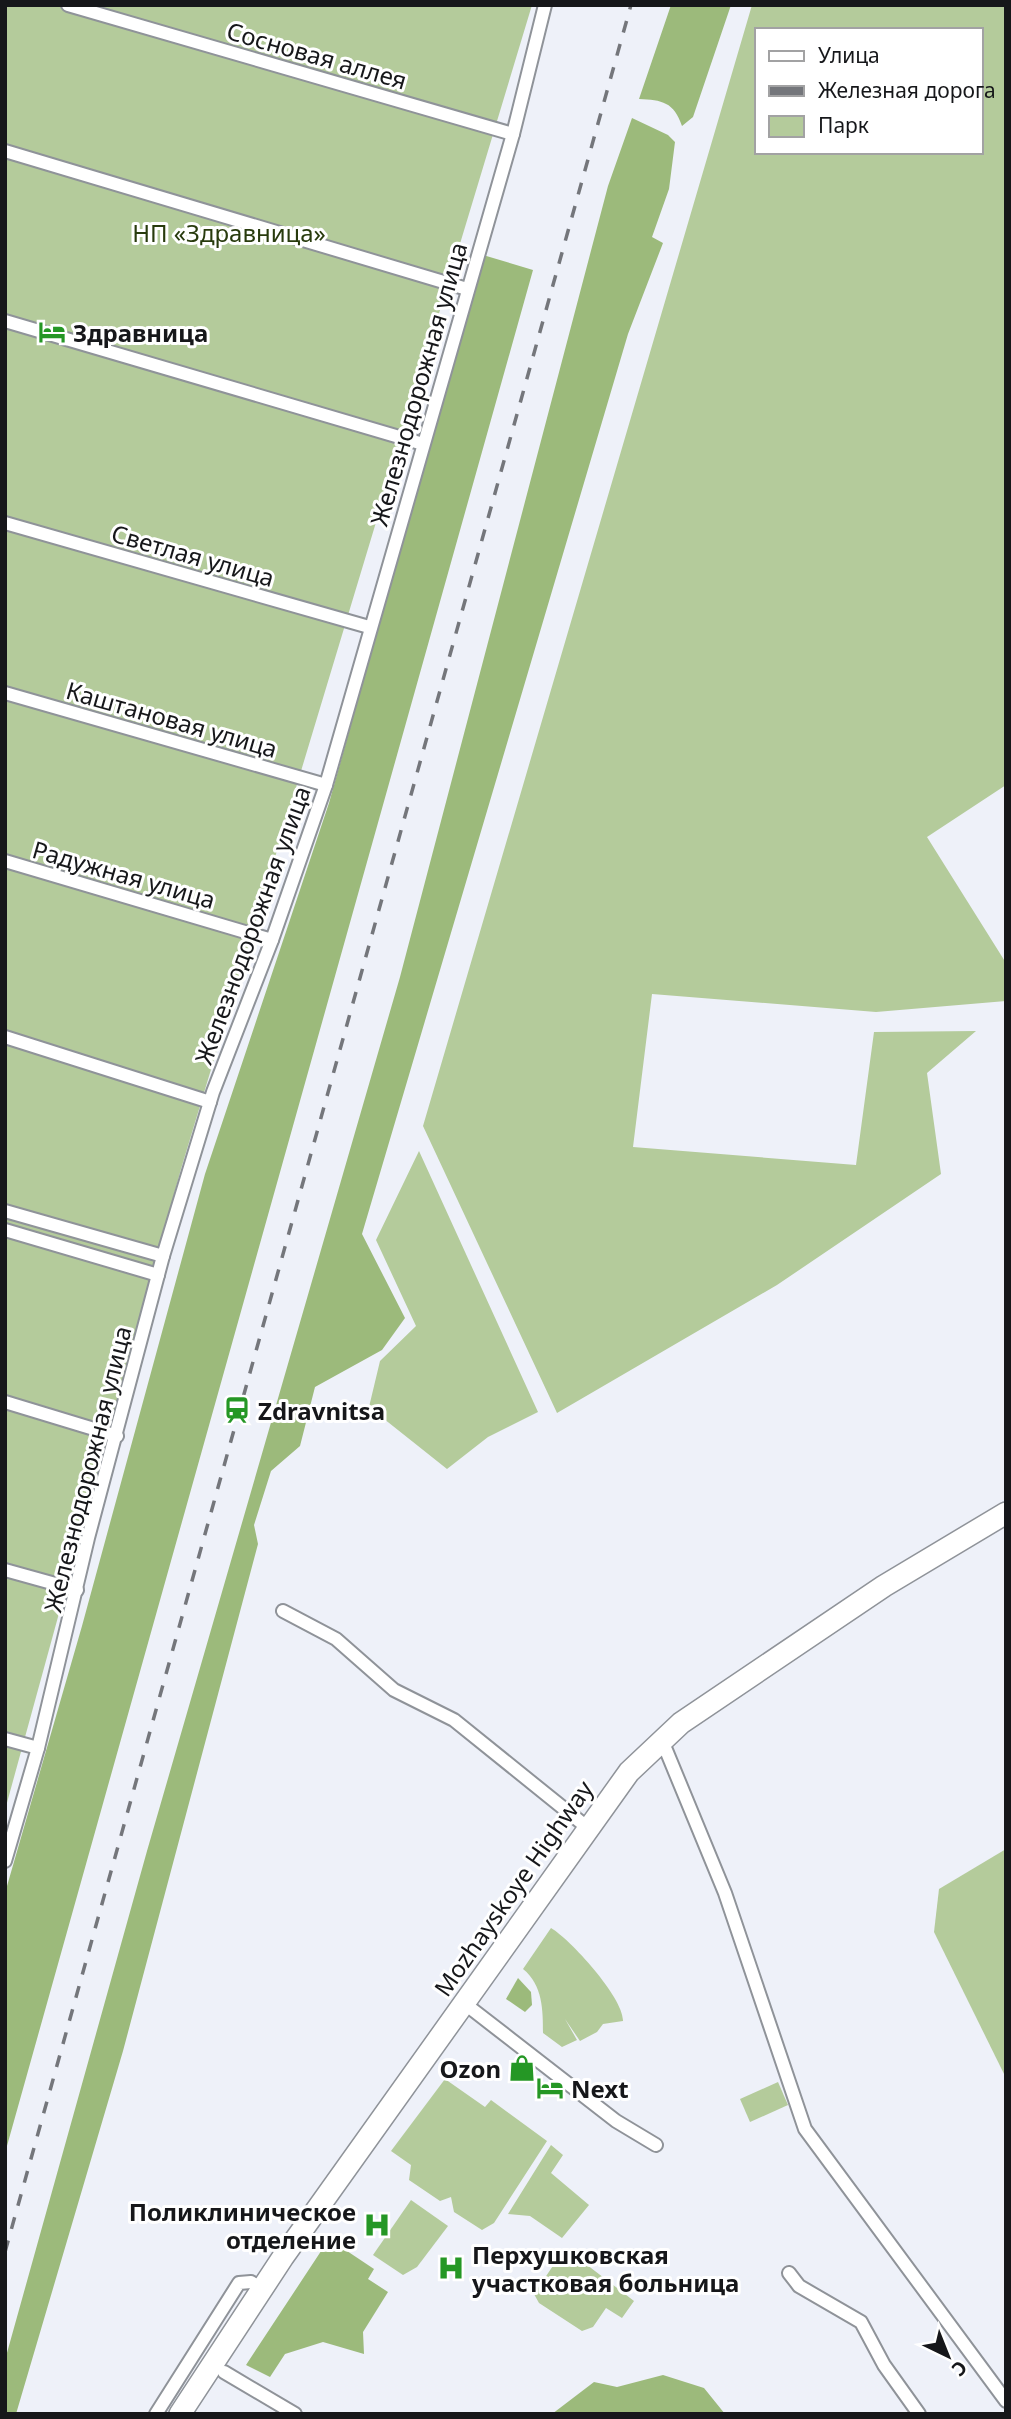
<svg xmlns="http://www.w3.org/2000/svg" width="1011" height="2419" font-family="'Noto Sans',sans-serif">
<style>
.green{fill:#b4cb9b;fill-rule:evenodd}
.forest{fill:#9cba7b}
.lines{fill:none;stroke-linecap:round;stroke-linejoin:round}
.minor-casing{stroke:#8f9399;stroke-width:16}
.primary-casing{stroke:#8f9399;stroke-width:24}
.minor{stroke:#fff;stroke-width:12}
.primary{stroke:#fff;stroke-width:21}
.rail{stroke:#74767b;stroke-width:3.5;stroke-dasharray:12 12;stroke-linecap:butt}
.labels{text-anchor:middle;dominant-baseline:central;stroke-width:6;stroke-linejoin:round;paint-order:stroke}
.street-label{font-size:24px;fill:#16171a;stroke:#fff}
.park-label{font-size:24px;fill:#283b0d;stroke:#fff}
.poi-label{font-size:24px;font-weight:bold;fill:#16171a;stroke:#fff;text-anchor:start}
</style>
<rect width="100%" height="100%" fill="#eef1f9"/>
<!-- green -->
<g class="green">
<polygon points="5,5 532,5 181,1169 5,1810"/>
<path d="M752,5H1006V785L927,837L1006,963V1001L876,1012L652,994L633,1147L856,1165L874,1032L976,1031L927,1073L941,1174L777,1285L557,1413L423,1126ZM757,30H981V152H757Z"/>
<polygon points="419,1151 538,1412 488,1437 447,1469 369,1407 380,1361 416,1326 376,1240"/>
<polygon points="1006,1849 1006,2078 934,1932 939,1889"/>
<path d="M551,1928C570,1939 624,1998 623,2021L603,2024L597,2032L580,2041L565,2019L577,2040L562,2047L543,2033C543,2011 543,1985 523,1969Z"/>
<polygon points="445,2079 485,2107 491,2100 547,2141 494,2223 482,2230 454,2212 451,2197 440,2201 409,2180 411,2165 391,2151"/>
<polygon points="778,2082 788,2105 750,2122 740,2099"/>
<polygon points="551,2145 563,2155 551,2173 589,2205 562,2238 530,2216 508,2214"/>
<polygon points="411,2200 448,2226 417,2267 403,2275 373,2255"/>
<polygon points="565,2248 634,2301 622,2318 606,2308 593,2327 582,2331 539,2303 534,2294"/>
</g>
<!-- forest -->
<g class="forest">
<path d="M671,5H731L693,117L682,126C674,102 662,100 639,99Z"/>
<polygon points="632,118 668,135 675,142 669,189 652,237 663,243 628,334 362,1234 405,1318 382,1350 315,1387 300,1446 271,1471 254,1525 258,1544 123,2051 16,2414 5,2414 5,2360 147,1851 400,977 608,186"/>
<polygon points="483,255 533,270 5,2153 5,1893 82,1626 205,1174 329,803"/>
<polygon points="518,1978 531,1992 532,2005 525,2012 506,1999"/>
<polygon points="329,2239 374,2269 368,2279 388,2292 363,2332 364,2354 323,2342 285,2354 270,2377 246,2365"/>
<polygon points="663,2375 704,2388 725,2414 552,2414 594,2382 617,2387"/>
</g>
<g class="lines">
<defs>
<g id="minor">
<polyline points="68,5 513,134"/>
<polyline points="5,151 467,289"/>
<polyline points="5,321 423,444"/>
<polyline points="5,523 369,627"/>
<polyline points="5,693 326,785"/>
<polyline points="5,861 272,940"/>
<polyline points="5,1037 210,1102"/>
<polyline points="5,1211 163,1256"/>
<polyline points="5,1230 158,1275"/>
<polyline points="5,1402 117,1436"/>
<polyline points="5,1570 77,1590"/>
<polyline points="283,1611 336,1639 394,1690 454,1720 588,1828"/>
<polyline points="5,1739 38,1748"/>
<polyline points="666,1750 725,1893 805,2129 1006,2401"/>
<polyline points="5,1861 38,1748 88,1538 163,1256 213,1092 272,940 326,785 513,134 545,5"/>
<polyline points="473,2010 616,2121 656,2145"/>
<polyline points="789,2273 799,2286 861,2322 884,2365 919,2414"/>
<polyline points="224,2372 295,2414"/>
<polyline points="156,2414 239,2283 251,2282 262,2289"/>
</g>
<polyline id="primary" points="180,2414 283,2257 629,1772 681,1723 884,1586 1006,1513"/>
</defs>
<!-- minor casing -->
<use href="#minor" class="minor-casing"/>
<!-- primary casing -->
<use href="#primary" class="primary-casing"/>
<!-- minor -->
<use href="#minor" class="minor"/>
<!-- primary -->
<use href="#primary" class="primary"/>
<!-- rail -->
<polyline class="rail" points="5,2252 631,5"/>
</g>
<!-- icons -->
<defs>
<symbol id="hotel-bare" viewBox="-9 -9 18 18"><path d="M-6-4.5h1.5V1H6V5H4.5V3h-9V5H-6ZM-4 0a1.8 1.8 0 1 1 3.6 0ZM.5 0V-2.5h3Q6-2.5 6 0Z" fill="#259725" stroke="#fff" stroke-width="2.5" paint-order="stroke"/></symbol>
<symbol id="station-bare" viewBox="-9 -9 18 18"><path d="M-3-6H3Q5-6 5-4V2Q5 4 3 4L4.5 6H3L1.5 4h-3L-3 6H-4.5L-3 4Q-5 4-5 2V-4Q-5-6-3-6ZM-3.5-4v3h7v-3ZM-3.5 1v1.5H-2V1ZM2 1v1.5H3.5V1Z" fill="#259725" stroke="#fff" stroke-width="2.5" paint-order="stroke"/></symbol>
<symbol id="shop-bare" viewBox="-9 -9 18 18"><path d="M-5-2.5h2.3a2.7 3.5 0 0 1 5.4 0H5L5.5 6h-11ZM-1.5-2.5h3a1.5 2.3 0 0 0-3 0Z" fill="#259725" stroke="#fff" stroke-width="2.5" paint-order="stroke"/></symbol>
<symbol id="hospital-bare" viewBox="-9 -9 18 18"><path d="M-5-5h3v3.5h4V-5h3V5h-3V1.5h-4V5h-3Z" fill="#259725" stroke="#fff" stroke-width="2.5" paint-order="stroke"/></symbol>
</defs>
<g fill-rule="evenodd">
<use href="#hotel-bare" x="33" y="313" width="38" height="38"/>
<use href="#station-bare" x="218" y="1391" width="38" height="38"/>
<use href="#shop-bare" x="503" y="2049" width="38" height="38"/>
<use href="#hotel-bare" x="531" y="2069" width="38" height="38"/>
<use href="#hospital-bare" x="358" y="2206" width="38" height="38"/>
<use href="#hospital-bare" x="432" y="2249" width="38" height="38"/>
</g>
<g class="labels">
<!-- street labels -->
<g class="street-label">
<text transform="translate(317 55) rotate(16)">Сосновая аллея</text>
<text transform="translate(418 384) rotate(-74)">Железнодорожная улица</text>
<text transform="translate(193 555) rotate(16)">Светлая улица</text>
<text transform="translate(172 719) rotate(16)">Каштановая улица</text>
<text transform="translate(124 874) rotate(16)">Радужная улица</text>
<text transform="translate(252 925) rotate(-70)">Железнодорожная улица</text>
<text transform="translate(87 1469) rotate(-76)">Железнодорожная улица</text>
<text transform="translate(513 1888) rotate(-55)">Mozhayskoye Highway</text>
</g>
<!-- park labels -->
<g class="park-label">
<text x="229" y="232">НП «Здравница»</text>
</g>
<!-- poi labels -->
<g class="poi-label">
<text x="73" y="332">Здравница</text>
<text x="258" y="1410">Zdravnitsa</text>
<text x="501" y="2068" text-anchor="end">Ozon</text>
<text x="571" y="2088">Next</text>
<text x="356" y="2211" text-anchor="end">Поликлиническое<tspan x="356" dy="28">отделение</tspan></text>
<text x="472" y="2254">Перхушковская<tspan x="472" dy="28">участковая больница</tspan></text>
</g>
</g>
<!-- border -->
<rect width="1011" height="2419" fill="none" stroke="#16171a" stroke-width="14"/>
<!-- legend -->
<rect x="755" y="28" width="228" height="126" fill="#ffffff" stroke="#a2a2a3" stroke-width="2"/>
<rect x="769" y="51" width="35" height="10" fill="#ffffff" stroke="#a2a2a3" stroke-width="2"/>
<text x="818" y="63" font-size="21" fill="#16171a">Улица</text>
<rect x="769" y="86" width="35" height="10" fill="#74767b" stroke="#a2a2a3" stroke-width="2"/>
<text x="818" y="98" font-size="21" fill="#16171a">Железная дорога</text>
<rect x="769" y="116" width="35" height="21" fill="#b4cb9b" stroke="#a2a2a3" stroke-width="2"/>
<text x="818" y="133" font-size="21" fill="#16171a">Парк</text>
<!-- north arrow -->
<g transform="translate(948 2356) rotate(137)" stroke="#ffffff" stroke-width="5" paint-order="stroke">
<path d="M0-5L12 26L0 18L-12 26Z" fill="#16171a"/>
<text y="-10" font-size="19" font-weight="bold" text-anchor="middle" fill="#16171a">С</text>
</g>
</svg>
